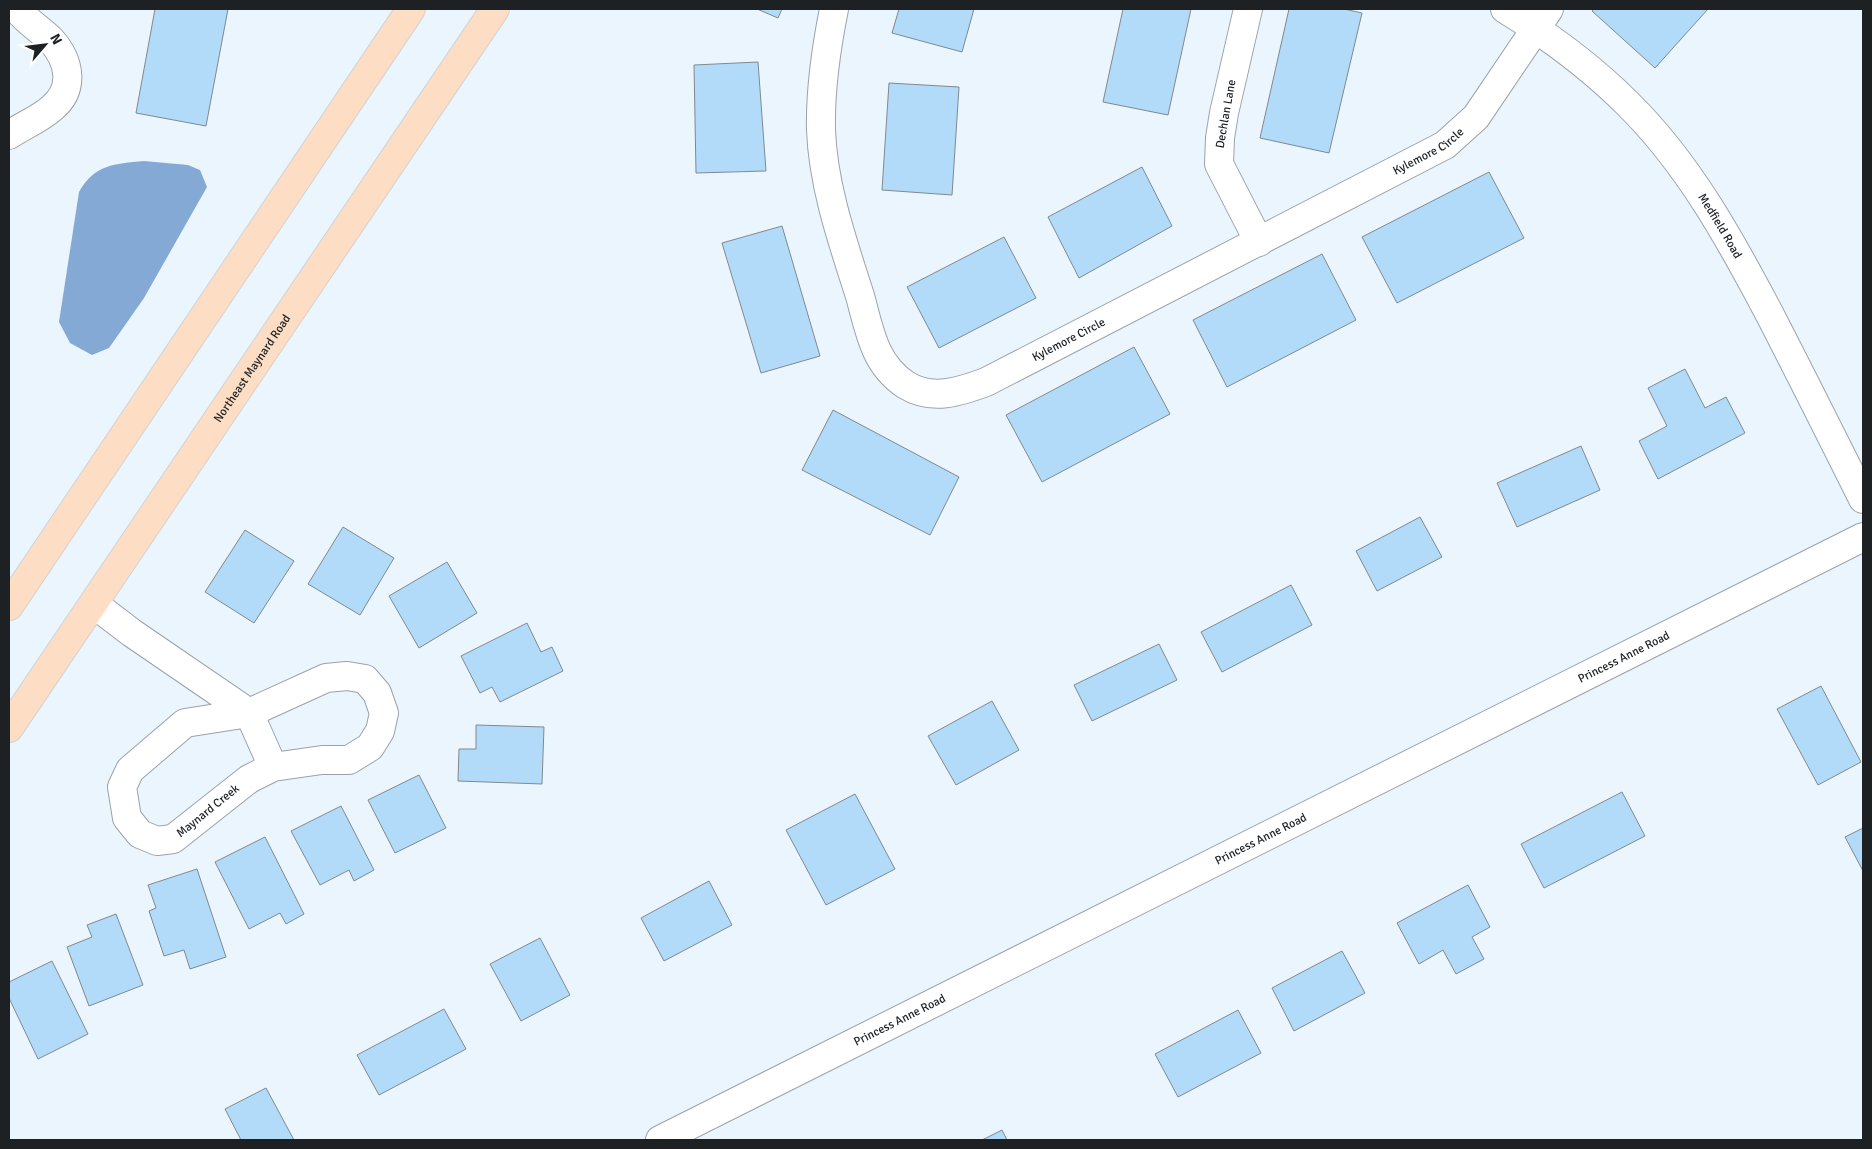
<svg xmlns="http://www.w3.org/2000/svg" width="1872" height="1149" font-family="Signika,sans-serif">
<style>
.water{fill:#85a9d5}
.building{fill:#b2dbfa;stroke:#808990}
.lines{fill:none;stroke-linecap:round;stroke-linejoin:round}
.minor-casing{stroke:#9aa3ab;stroke-width:30}
.major-casing{stroke:#d2d3d3;stroke-width:30}
.minor{stroke:#fff;stroke-width:28}
.major{stroke:#fddec4;stroke-width:28}
.labels{text-anchor:middle;dominant-baseline:central;stroke-width:4;stroke-linejoin:round;paint-order:stroke}
.street-label{font-size:12px;fill:#1d2124;stroke:#fff}
</style>
<rect width="100%" height="100%" fill="#ebf5fd"/>
<!-- water -->
<path class="water" d="M144,161L188,165L200,170L207,187L144,298L109,348L92,355L70,343L59,322L79,192C95,164 114,164 144,161Z"/>
<!-- building -->
<g class="building">
<polygon points="155,9 228,9 206,126 136,113"/>
<polygon points="757,9 782,9 778,18"/>
<polygon points="899,9 974,9 962,52 892,33"/>
<polygon points="1123,9 1191,9 1168,115 1103,102"/>
<polygon points="1289,9 1344,9 1362,13 1329,153 1260,138"/>
<polygon points="1594,9 1708,9 1655,68 1592,11"/>
<polygon points="758,62 766,171 696,173 694,65"/>
<polygon points="889,83 959,87 952,195 882,190"/>
<polygon points="1142,167 1172,226 1079,278 1048,217"/>
<polygon points="1489,172 1524,238 1397,303 1362,237"/>
<polygon points="782,226 820,356 761,373 722,243"/>
<polygon points="1004,237 1036,298 939,348 907,287"/>
<polygon points="1322,254 1356,320 1227,387 1193,320"/>
<polygon points="1134,347 1170,414 1042,482 1006,415"/>
<polygon points="1685,369 1705,408 1726,397 1745,433 1658,479 1639,441 1667,426 1648,388"/>
<polygon points="833,410 959,477 930,535 802,470"/>
<polygon points="1581,446 1600,490 1517,527 1497,483"/>
<polygon points="1420,517 1442,557 1377,591 1356,551"/>
<polygon points="343,527 394,558 360,615 308,584"/>
<polygon points="245,530 294,561 254,623 205,592"/>
<polygon points="447,562 477,613 419,648 389,596"/>
<polygon points="1291,585 1312,625 1222,672 1201,632"/>
<polygon points="527,623 541,652 552,647 563,671 500,702 492,687 480,693 461,656"/>
<polygon points="1159,644 1177,680 1092,721 1074,685"/>
<polygon points="1821,686 1861,762 1818,785 1777,709"/>
<polygon points="992,701 1019,750 956,785 928,736"/>
<polygon points="476,725 544,727 542,784 458,781 459,749 476,749"/>
<polygon points="419,775 446,828 395,853 368,800"/>
<polygon points="1622,792 1645,836 1544,888 1521,844"/>
<polygon points="855,794 895,869 826,905 786,830"/>
<polygon points="341,806 374,870 354,881 349,870 320,885 291,831"/>
<polygon points="1863,828 1863,871 1845,837"/>
<polygon points="265,837 304,914 286,924 280,913 249,929 215,862"/>
<polygon points="197,869 226,957 190,969 184,950 164,956 149,911 156,908 148,885"/>
<polygon points="709,881 732,925 664,961 641,918"/>
<polygon points="1468,885 1490,927 1472,937 1484,959 1456,974 1443,950 1419,964 1397,923"/>
<polygon points="116,914 143,985 89,1006 67,947 92,937 87,925"/>
<polygon points="540,938 570,995 521,1021 490,964"/>
<polygon points="1342,951 1365,993 1294,1031 1272,988"/>
<polygon points="52,961 88,1034 38,1059 9,998 9,982"/>
<polygon points="444,1009 466,1049 379,1095 357,1055"/>
<polygon points="1238,1010 1261,1053 1178,1097 1155,1054"/>
<polygon points="266,1088 294,1140 241,1140 225,1109"/>
<polygon points="1002,1130 1007,1140 982,1140"/>
</g>
<g class="lines">
<defs>
<g id="minor">
<path id="s1" d="M834,9C826,49 820,88 821,130C823,186 843,243 860,296C865,314 869,334 877,351C883,364 894,377 906,385C932,401 959,392 986,382L1445,145L1476,117L1549,9"/>
<polyline points="1248,9 1224,113 1220,138 1219,164 1259,242"/>
<path id="s2" d="M1505,9C1549,36 1591,67 1628,104C1688,163 1730,239 1769,313C1801,375 1832,437 1863,499"/>
<path d="M9,135C22,126 40,119 52,108C75,89 70,61 51,40C40,29 26,21 17,9"/>
<polyline points="94,604 132,633 249,713 326,678 347,676 365,679 377,693 384,713 380,731 370,747 349,760 322,760 273,767 249,779 173,839 157,841 140,834 127,818 122,787 130,770 185,723 249,713 273,767"/>
<path id="s3" d="M660,1140L1863,537"/>
</g>
<g id="major">
<polyline points="9,606 411,9"/>
<path id="s4" d="M9,728L495,9"/>
</g>
</defs>
<!-- minor casing -->
<use href="#minor" class="minor-casing"/>
<!-- major casing -->
<use href="#major" class="major-casing"/>
<!-- minor -->
<use href="#minor" class="minor"/>
<!-- major -->
<use href="#major" class="major"/>
</g>
<g class="labels">
<!-- street labels -->
<g class="street-label">
<text transform="translate(1226 114) rotate(-80)">Dechlan Lane</text>
<text stroke="none"><textPath href="#s1" startOffset="978">Kylemore Circle</textPath></text>
<text stroke="none"><textPath href="#s2" startOffset="309">Medfield Road</textPath></text>
<text stroke="none"><textPath href="#s1" startOffset="572">Kylemore Circle</textPath></text>
<text stroke="none"><textPath href="#s4" startOffset="434">Northeast Maynard Road</textPath></text>
<text stroke="none"><textPath href="#s3" startOffset="1078">Princess Anne Road</textPath></text>
<text transform="translate(208 811) rotate(-39)">Maynard Creek</text>
<text stroke="none"><textPath href="#s3" startOffset="672">Princess Anne Road</textPath></text>
<text stroke="none"><textPath href="#s3" startOffset="268">Princess Anne Road</textPath></text>
</g>
</g>
<!-- border -->
<rect width="1872" height="1149" fill="none" stroke="#1d2124" stroke-width="20"/>
<!-- north arrow -->
<g transform="translate(45 45) rotate(62)" stroke="#ffffff" stroke-width="4" paint-order="stroke">
<path d="M0-4L9 19L0 12L-9 19Z" fill="#1d2124"/>
<text y="-8" font-size="14" font-weight="bold" text-anchor="middle" fill="#1d2124">N</text>
</g>
</svg>
